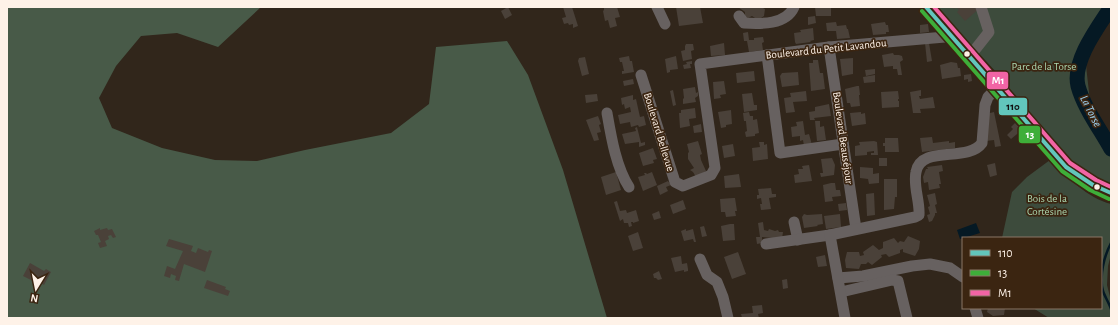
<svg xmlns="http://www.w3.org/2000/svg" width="1118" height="325" font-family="'Alegreya Sans',sans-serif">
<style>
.green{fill:#3d4b3c}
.forest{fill:#485a48}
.water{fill:#051924}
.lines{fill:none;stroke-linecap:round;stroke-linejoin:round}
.stream{stroke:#051924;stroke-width:2.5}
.river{stroke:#051924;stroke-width:15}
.building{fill:#4a4139}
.minor{stroke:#676160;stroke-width:11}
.bus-1-casing{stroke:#3b2511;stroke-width:7}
.bus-2-casing{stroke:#3b2511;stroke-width:7}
.bus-3-casing{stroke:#3b2511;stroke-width:7}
.bus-1{stroke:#62c6bc;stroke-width:4}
.bus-2{stroke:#3eae39;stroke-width:4}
.bus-3{stroke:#f264a5;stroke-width:4}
.bus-dot{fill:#fef2e8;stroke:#3b2511;stroke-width:1.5}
.labels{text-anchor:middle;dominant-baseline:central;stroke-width:3.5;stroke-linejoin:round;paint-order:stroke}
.street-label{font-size:11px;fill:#fef2e8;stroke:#3b2511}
.park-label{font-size:11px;fill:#abd7b0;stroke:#3b2511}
.water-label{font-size:12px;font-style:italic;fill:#9ed3f3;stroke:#3b2511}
.line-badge{stroke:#3b2511;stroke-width:1.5}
.badge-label{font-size:11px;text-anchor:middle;font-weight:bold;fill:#fff}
.pale-badge-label{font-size:11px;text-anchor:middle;font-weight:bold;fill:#111}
</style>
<rect width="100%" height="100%" fill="#31261b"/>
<!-- green -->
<g class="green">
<polygon points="936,7 1111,7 1084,48 1090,101 1111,139 1111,184 1100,182 1084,173 1067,159 996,72"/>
<path d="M1050,160C1068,177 1087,198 1111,204V254L1108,266L1107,285L1111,301V318H1049L1033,308H1101V238H1002L1012,192L1027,177Z"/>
</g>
<!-- forest -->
<polygon class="forest" points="7,7 261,7 218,47 177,33 141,36 116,66 99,98 112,128 162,148 215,160 257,161 305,150 391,133 429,104 436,47 507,41 528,75 563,170 607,318 7,318"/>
<!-- water -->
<polygon class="water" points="976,223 980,233 960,239 957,230"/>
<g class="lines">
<!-- stream -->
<path class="stream" d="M1111,243C1104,256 1099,277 1103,291C1105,297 1109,303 1111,309"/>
<!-- river -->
<path class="river" d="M1111,7C1098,27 1072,61 1078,86C1084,108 1100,129 1111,149"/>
</g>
<!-- building -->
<g class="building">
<polygon points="508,7 512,15 505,19 501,11"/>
<polygon points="563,7 572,7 578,26 573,28 573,24 569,25 568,23 564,24 562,18 566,17"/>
<polygon points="604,7 617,7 620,17 615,18 617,26 610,28 608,20 605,21 603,11 604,10"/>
<polygon points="676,7 700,7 703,23 679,26"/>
<polygon points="738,7 750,7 752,8 761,7 765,9 764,16 758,20 752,16 746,19 745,18 745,12"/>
<polygon points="815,7 831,7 831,16 816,16"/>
<polygon points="952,7 981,7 965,21 957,12 959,10 956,7 954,9"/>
<polygon points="815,16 816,23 808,25 808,17"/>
<polygon points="836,22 837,26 846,25 847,29 848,29 850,38 837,39 836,31 827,31 826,23"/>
<polygon points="885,22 886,25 888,25 889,32 886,32 886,34 873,35 871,24"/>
<polygon points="928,24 929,32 920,33 920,25"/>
<polygon points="813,28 814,40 810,41 811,42 796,44 795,42 794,33 801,32 800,30"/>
<polygon points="748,32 749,40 754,40 754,38 763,37 764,42 762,43 763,50 749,52 747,41 744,41 743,33"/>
<polygon points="724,43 725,55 711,56 710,46"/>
<polygon points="925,43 929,43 932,61 927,62"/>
<polygon points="686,44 693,44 694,50 691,51 692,59 683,61 681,51 685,50 685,46"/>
<polygon points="893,53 894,55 899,55 902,56 903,60 900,62 902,75 898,75 897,69 893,69 893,66 884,67 882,55"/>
<polygon points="629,56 630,61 632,61 634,72 622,74 622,71 624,71 622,62 620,62 619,58"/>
<polygon points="676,56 678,69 670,70 670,72 667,73 665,59"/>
<polygon points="585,57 589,74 582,76 578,61 579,58"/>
<polygon points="853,58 853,74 842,76 840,59"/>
<polygon points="813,60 818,60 820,73 823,73 825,89 811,91 809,63 813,63"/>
<polygon points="692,61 692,64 690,64 691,68 684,69 683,65 687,64 686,62"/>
<polygon points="951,62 957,63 958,68 960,68 961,76 942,79 940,65"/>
<polygon points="875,69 875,74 866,76 865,70"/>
<polygon points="754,71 755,81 737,83 736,73"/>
<polygon points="798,72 799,85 782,87 780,76 782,73"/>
<polygon points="971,74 972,81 968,82 968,79 964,80 964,75"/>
<polygon points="875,75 875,82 864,83 863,77"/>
<polygon points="633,79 634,84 624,86 623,81"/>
<polygon points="724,81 726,94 720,95 721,98 714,99 713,82"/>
<polygon points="857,86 859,86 860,95 859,95 860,106 851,107 850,103 847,103 845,89"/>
<polygon points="695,87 696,93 698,92 698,96 695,98 696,102 683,104 683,99 684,98 683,89"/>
<polygon points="673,90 676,105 673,106 670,91"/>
<polygon points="921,90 921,96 919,96 920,99 933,97 935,108 920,109 921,113 913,113 910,92"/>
<polygon points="806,91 807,101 793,102 795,112 786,113 784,98 791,97 790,93"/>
<polygon points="898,91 899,99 898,99 898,101 899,101 899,107 882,108 881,92"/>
<polygon points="752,93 754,105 757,105 757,110 744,112 742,94"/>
<polygon points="597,94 598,101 586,103 585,95"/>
<polygon points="633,95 633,100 636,99 640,117 644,116 646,125 639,127 638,125 631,127 630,122 620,124 618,115 631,112 630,107 625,109 624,104 622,105 621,98"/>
<polygon points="829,104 831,116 814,118 815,120 810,120 809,112 815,111 815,107"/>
<polygon points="695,108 696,118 689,119 690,126 680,128 679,113 681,113 681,110"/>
<polygon points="731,110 732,124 726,125 726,127 721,128 718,112"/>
<polygon points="749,112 750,116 753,116 753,120 757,119 759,133 755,134 755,136 746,137 745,132 747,131 746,122 746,121 744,121 743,113"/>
<polygon points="861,112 861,114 865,113 866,124 852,126 850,113"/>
<polygon points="994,112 1001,146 995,147 994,140 986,141 986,114"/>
<polygon points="598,116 601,124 599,125 601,132 597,133 599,140 594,141 586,120"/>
<polygon points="803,121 805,135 809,134 812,145 804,146 803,140 800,141 800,136 792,137 791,127 797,126 796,122"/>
<polygon points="815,121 820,121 820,127 824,126 826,140 817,141"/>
<polygon points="1015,123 1022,130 1011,139 1007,135 1013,129 1011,127"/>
<polygon points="701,124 702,132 694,133 693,126"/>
<polygon points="637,127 641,143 645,142 645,145 639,147 639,142 625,144 622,134 636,131 635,128"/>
<polygon points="932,137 933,143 949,141 949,143 955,142 955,148 922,152 920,138"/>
<polygon points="885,138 898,138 899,152 885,152 885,146 883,146 883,143 885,143"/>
<polygon points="698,141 702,154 700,155 701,160 706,171 696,177 693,172 690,170 694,168 688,159 688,153 689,152 687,144"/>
<polygon points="874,141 877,142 878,155 871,155 871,153 874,153 874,151 867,152 867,155 855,156 855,146 860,145 859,142"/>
<polygon points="759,142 764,142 764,145 767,144 768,159 753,161 752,148 760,147"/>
<polygon points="733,144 735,156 724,158 722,146"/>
<polygon points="653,148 657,159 653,160 654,163 643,166 639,153"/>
<polygon points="832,158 835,165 834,175 821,177 820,173 823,173 821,159"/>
<rect x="879" y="158" width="8" height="8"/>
<polygon points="995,163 997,175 990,177 987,165"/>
<polygon points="809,165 812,181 795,183 794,175 799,174 798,169 803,169 802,166"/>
<polygon points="942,165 943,171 939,172 941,184 939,184 940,188 929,190 928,182 924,183 923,177 926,169 928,169 927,167"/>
<polygon points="860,167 873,168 873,174 879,173 879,183 869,184 868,179 860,178"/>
<polygon points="616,172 621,190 606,195 601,177"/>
<polygon points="652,172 657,185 643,191 638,177 645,175 644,173 646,173 647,174"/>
<polygon points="739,174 741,187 725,188 724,176"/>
<polygon points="884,179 897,179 897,197 895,197 894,209 884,210"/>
<polygon points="668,181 671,185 666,187 668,191 660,195 657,186"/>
<polygon points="831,183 835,183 836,190 840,190 841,196 832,197 833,201 825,202 823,185"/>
<polygon points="771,188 772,194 776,194 776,197 769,198 771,209 761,210 760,204 762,204 761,198 757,199 757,195 759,195 758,189"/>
<polygon points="874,193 875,215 867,216 866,194"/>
<polygon points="935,193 937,204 935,205 937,213 935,213 935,215 932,221 929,222 927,215 930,214 928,207 930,206 927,195"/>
<polygon points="733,198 735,198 737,211 735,211 736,216 726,217 725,212 721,212 720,199"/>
<polygon points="683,200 686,209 673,214 670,205"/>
<polygon points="617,201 620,211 626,210 627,213 636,210 639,221 633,223 633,222 631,222 632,226 629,227 628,223 624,223 623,219 620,221 614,202"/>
<polygon points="846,203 847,210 839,211 838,204"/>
<polygon points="659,211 661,218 654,220 652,214"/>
<polygon points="804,214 807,215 822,214 823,224 817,225 818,226 804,228 802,217"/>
<polygon points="840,214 841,227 826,229 824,216"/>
<polygon points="763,222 764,230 768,231 769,229 775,231 778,230 779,232 783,232 782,239 762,237 762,243 757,244 756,237 760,237 758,223"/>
<polygon points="730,224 734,224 735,240 723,241 721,226"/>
<polygon points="704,226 707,236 702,237 700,227"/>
<polygon points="100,228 100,230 107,228 108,230 112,229 116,237 113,238 111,235 108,236 109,239 105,241 107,246 100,248 98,243 101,242 98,235 96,235 94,231"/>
<polygon points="686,229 686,231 693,229 696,242 694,242 693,239 684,241 681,231"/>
<polygon points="638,232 643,248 633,251 628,236"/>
<polygon points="908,236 920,241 919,249 915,256 903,252 903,249 900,250 900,253 889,257 886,254 881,255 882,257 872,265 868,262 866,264 861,264 859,269 846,268 845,260 847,252 859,252 860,256 864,255 863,252 873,245 879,250 883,248 883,242 894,238 898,243 900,241 904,242"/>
<polygon points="169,239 193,246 191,251 196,253 198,248 208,252 209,250 212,251 205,272 184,264 179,281 175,280 176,276 171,274 170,278 164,276 167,266 175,269 183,251 166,246"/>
<polygon points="738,252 746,274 732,279 724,257"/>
<polygon points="825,255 827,266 818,267 816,257"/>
<polygon points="681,256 682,264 687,263 688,269 688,271 684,272 684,270 675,272 671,258"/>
<polygon points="30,263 44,271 46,269 51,272 44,285 34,279 33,281 23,276"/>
<polygon points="659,271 662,279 658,280 656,278 654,278 653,274"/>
<polygon points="787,279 788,288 783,289 782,280"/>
<polygon points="207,280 226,287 225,289 230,291 228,296 204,288"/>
<polygon points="762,305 763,313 758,314 759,318 742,318 741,314 753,313 752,306"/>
<polygon points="988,308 1005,308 1004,315 993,316 987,312"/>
</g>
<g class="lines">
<!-- minor -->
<g class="minor">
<polyline points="657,7 665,24"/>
<path d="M926,7L964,49L1066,167C1080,177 1094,188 1111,193"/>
<path d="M739,16L744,23C761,24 786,25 794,7"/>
<polyline points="829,47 856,229"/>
<polyline points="767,55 780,153 843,144"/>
<polyline points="970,56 989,32 981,7"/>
<polyline points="641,75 675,182 683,186 711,175 715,168 700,64 829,47 945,37 951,34"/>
<path d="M607,113C611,136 616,167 629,187"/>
<polyline points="794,222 798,240"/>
<polyline points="766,244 830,235"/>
<polyline points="700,259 707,275 717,282 723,297 728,318"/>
<polyline points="838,278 863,276 912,266 930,264 950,268 963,277"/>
<polyline points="841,292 888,281 892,280 898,281 907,318"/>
<polyline points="975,308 978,318"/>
<path d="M845,318L830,235L915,217L919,215C920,201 913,186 916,172C921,144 968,163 982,143L985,105L988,97L997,88"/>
</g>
<defs>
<polyline id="bus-1" points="926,7 1066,167 1093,185 1111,193"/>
<polyline id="bus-2" points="922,11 1062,171 1090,190 1109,199"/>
<polyline id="bus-3" points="934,7 1070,163 1096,180 1111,187"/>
</defs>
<!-- bus-1 casing -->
<use href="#bus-1" class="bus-1-casing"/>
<!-- bus-2 casing -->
<use href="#bus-2" class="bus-2-casing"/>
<!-- bus-3 casing -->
<use href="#bus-3" class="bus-3-casing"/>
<!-- bus-1 -->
<use href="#bus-1" class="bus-1"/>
<!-- bus-2 -->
<use href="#bus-2" class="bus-2"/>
<!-- bus-3 -->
<use href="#bus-3" class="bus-3"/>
</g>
<!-- markers -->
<g class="bus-dot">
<circle cx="967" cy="54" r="3.5"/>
<circle cx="1097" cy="187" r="3.5"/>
</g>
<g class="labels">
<!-- street labels -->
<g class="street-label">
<text transform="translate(826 49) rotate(-6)">Boulevard du Petit Lavandou</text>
<text transform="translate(659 132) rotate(73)">Boulevard Bellevue</text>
<text transform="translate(843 138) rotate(82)">Boulevard Beauséjour</text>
</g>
<!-- park labels -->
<g class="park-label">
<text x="1044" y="66">Parc de la Torse</text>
<text x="1047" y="198">Bois de la<tspan x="1047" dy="13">Cortésine</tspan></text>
</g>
<!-- water labels -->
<g class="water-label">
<text transform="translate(1091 111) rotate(63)">La Torse</text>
</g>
</g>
<g class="line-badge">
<rect x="986" y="71" width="23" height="19" rx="4" fill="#f264a5"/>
<rect x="998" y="97" width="30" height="19" rx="4" fill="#62c6bc"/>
<rect x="1018" y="125" width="23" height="19" rx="4" fill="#3eae39"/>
</g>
<g class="badge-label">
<text x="998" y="84">M1</text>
<text x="1030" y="138">13</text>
</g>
<g class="pale-badge-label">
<text x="1013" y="110">110</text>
</g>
<!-- border -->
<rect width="1118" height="325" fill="none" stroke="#fef2e8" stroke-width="16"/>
<!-- legend -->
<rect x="962" y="237" width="140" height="72" fill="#3b2511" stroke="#897767"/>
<rect x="970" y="250" width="20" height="6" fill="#62c6bc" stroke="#897767"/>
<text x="998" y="257" font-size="12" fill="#fef2e8">110</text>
<rect x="970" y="270" width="20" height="6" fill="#3eae39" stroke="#897767"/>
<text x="998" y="277" font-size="12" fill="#fef2e8">13</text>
<rect x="970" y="290" width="20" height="6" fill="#f264a5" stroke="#897767"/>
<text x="998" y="297" font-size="12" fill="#fef2e8">M1</text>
<!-- north arrow -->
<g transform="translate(36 289) rotate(190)" stroke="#3b2511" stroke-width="3" paint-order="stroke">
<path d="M0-3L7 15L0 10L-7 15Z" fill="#fef2e8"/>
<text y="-6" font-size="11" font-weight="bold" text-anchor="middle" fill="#fef2e8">N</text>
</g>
</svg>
